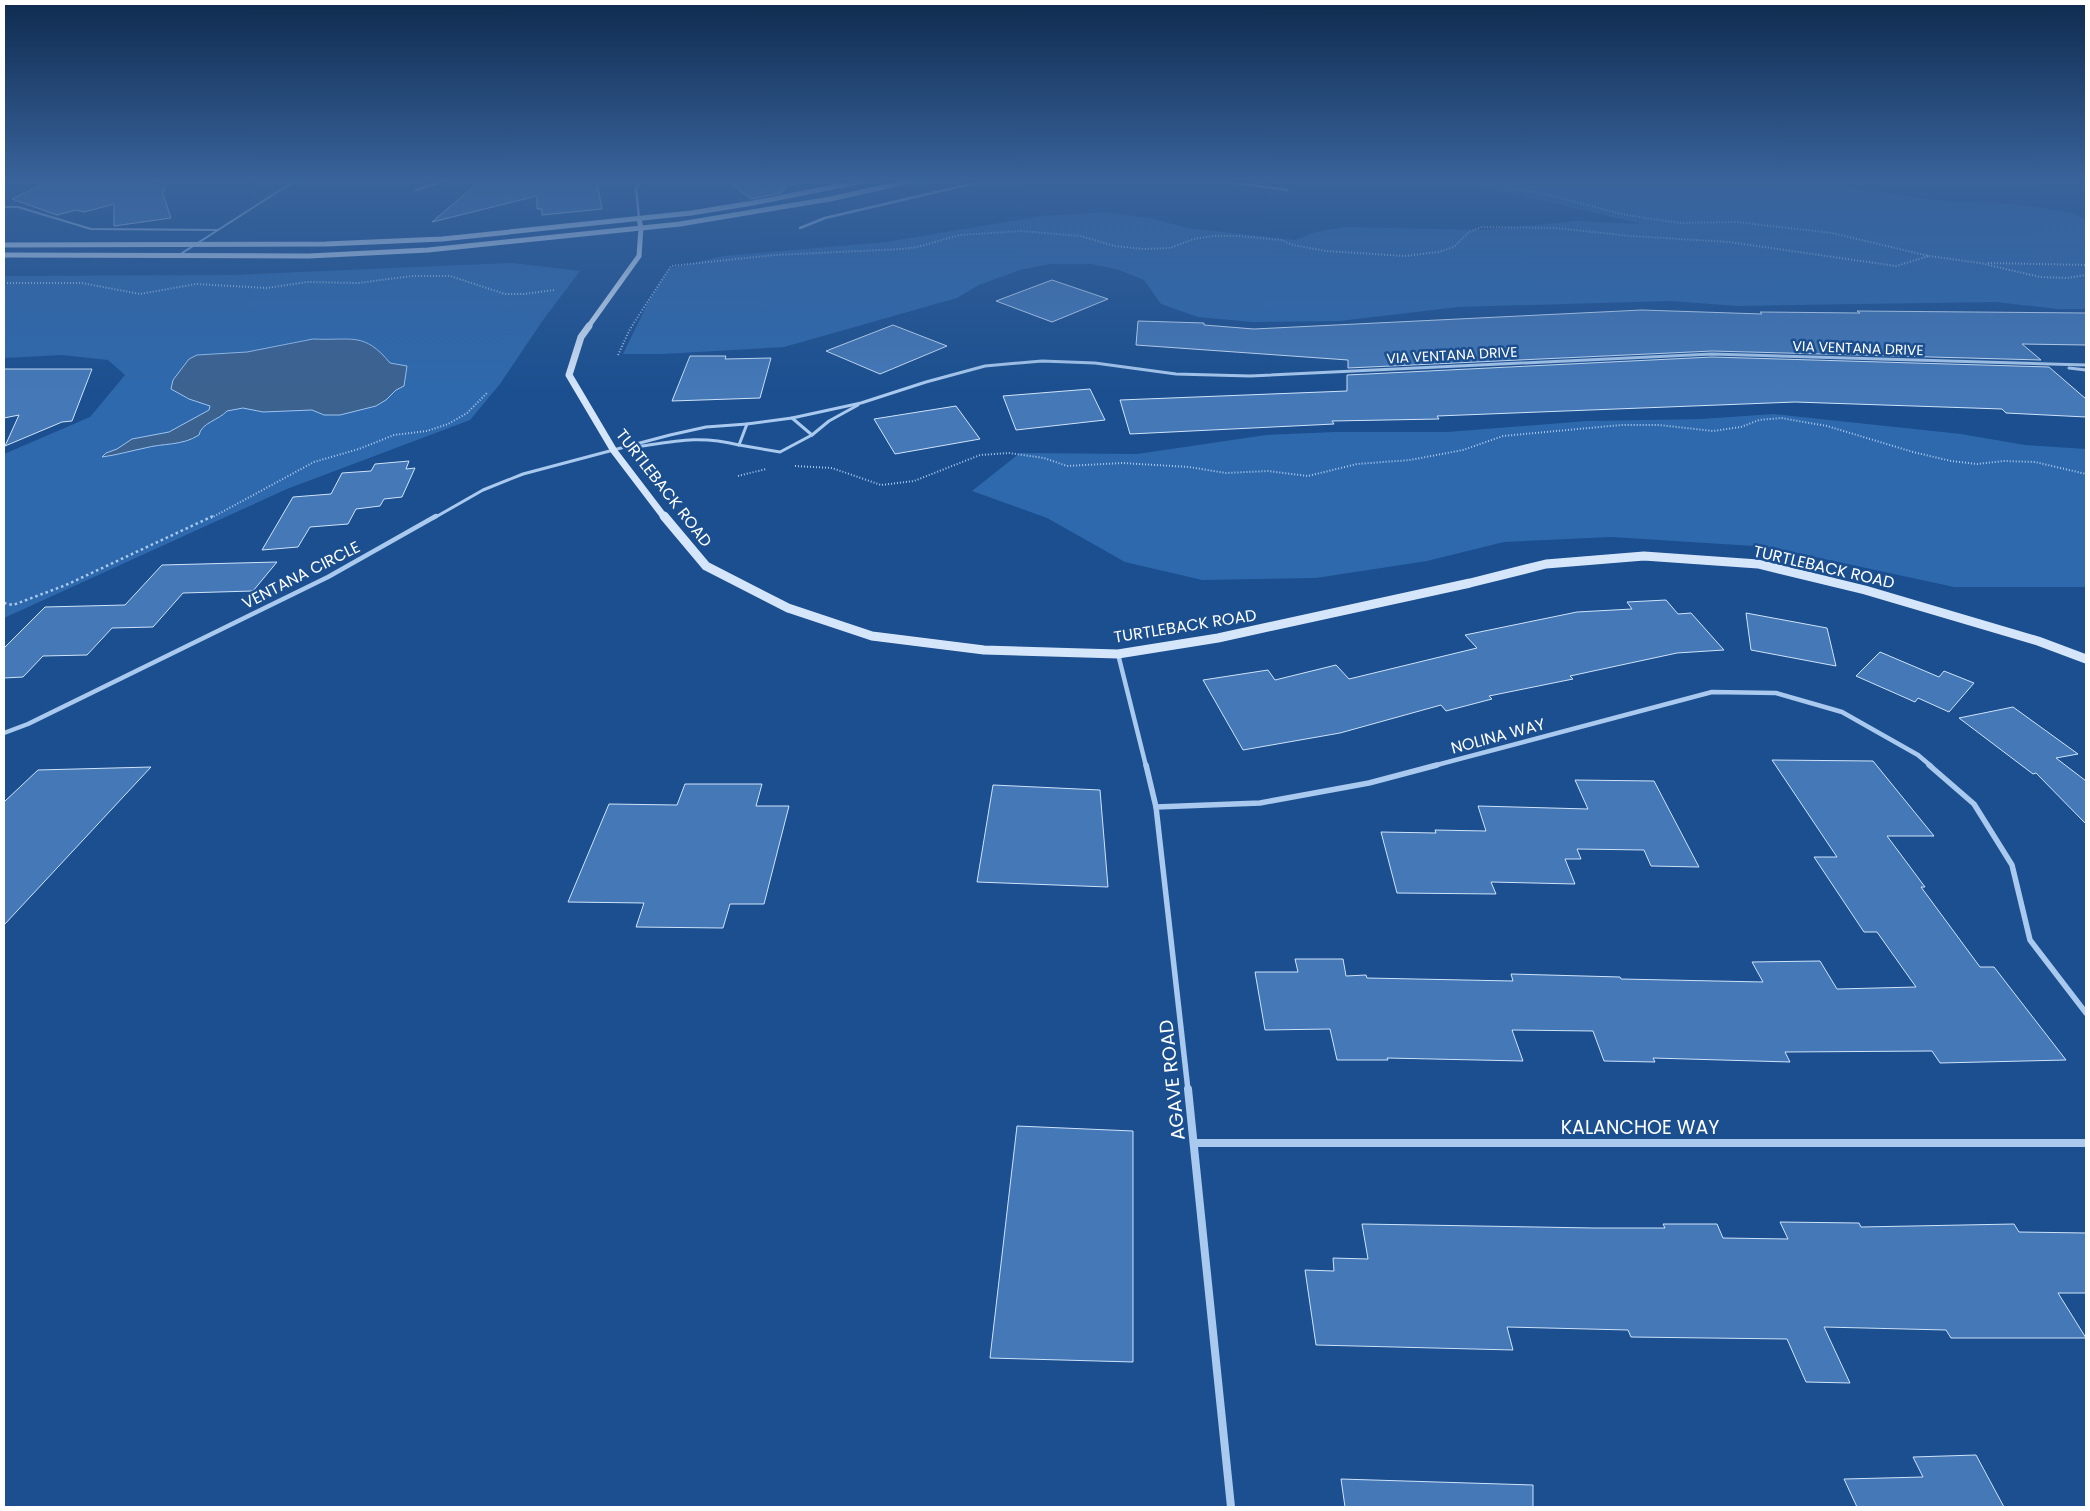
<svg xmlns="http://www.w3.org/2000/svg" width="2090" height="1511" font-family="Poppins,sans-serif">
<style>
.green{fill:#2e69ad}
.water{fill:#3c6290;stroke:#9cc4f0}
.building{fill:#4478b7;stroke:#cfe3fa}
.lines{fill:none;stroke-linecap:round;stroke-linejoin:round}
.path-far1{stroke:#a9c9ee;stroke-width:2;stroke-dasharray:1 2;stroke-linecap:butt}
.path{stroke:#a9c9ee;stroke-width:2.5;stroke-dasharray:2.5 3;stroke-linecap:butt}
.lane{stroke:#a9c9ee;stroke-width:2}
.street-far4{stroke:#a9c9ee;stroke-width:2.5}
.street-far3{stroke:#a9c9ee;stroke-width:3}
.street-far2{stroke:#a9c9ee;stroke-width:4.5}
.street-far1{stroke:#a9c9ee;stroke-width:5.5}
.street{stroke:#a9c9ee;stroke-width:8}
.secondary-far2{stroke:#d6e6fa;stroke-width:5}
.secondary-far1{stroke:#d6e6fa;stroke-width:7}
.secondary{stroke:#d6e6fa;stroke-width:9}
.labels{text-anchor:middle;dominant-baseline:central;stroke-width:5;stroke-linejoin:round;paint-order:stroke}
.far-street-label{font-size:14px;fill:#fff;stroke:#1b4f8f}
.street-label{font-size:16px;fill:#fff;stroke:#1b4f8f}
.near-street-label{font-size:19px;fill:#fff;stroke:#1b4f8f}
</style>
<rect width="100%" height="100%" fill="#1b4f8f"/>
<!-- green -->
<g class="green">
<polygon points="1438,180 1807,180 1883,193 1951,202 2016,204 2072,213 2086,219 2086,309 2058,309 1995,302 1737,306 1670,301 1458,307 1340,321 1253,322 1198,317 1161,304 1144,280 1119,270 1092,264 1050,264 1020,270 979,285 957,298 784,347 663,354 623,354 647,305 668,269 723,256 886,242 1042,216 1105,212 1154,219 1187,228 1296,240 1312,233 1343,227 1482,230 1578,221 1642,224 1506,192"/>
<polygon points="512,263 580,271 543,320 500,384 470,420 287,489 4,618 4,454 90,417 125,375 108,360 62,355 4,358 4,276 232,275"/>
<polygon points="1774,414 1961,434 2025,445 2086,449 2086,587 1954,587 1769,547 1611,537 1504,542 1427,561 1316,578 1202,580 1125,562 1047,518 972,491 1020,453 1137,454 1266,435 1334,432 1447,432 1587,421 1701,419"/>
</g>
<!-- water -->
<path class="water" d="M313,339C351,341 364,331 390,363L407,366L404,386L396,390L386,400L376,406L340,415H324L312,410L263,412L243,408L227,411C219,420 201,423 199,435C182,446 163,443 145,448C130,451 117,455 102,457L106,453L117,449L132,439L169,432L209,410L210,406L189,399L171,389L173,380L189,359L197,355L247,352Z"/>
<!-- building -->
<g class="building">
<polygon points="125,180 159,180 159,182 164,182 165,191 162,191 171,218 114,226 114,204 84,212 76,210 57,215 12,199 46,182 118,182"/>
<polygon points="481,180 599,180 597,183 602,209 542,215 542,209 537,209 537,196 432,222"/>
<polygon points="726,180 788,180 782,193 751,199"/>
<polygon points="1052,280 1108,299 1052,322 996,301"/>
<polygon points="1642,310 1762,314 1760,312 1860,313 1857,311 2086,313 2086,345 2022,344 2041,360 1712,351 1348,368 1348,360 1136,345 1138,321 1204,323 1204,325 1254,329"/>
<polygon points="893,325 947,346 880,374 826,351"/>
<polygon points="690,356 726,356 725,359 771,358 760,398 672,401"/>
<polygon points="1712,357 2049,367 2086,399 2086,417 2006,413 2002,409 1795,402 1437,416 1439,419 1332,421 1334,424 1130,434 1120,400 1347,391 1347,375"/>
<polygon points="4,369 92,369 72,421 62,422 5,446 19,415 4,418"/>
<polygon points="1090,389 1105,420 1016,430 1003,396"/>
<polygon points="956,406 980,439 895,454 874,419"/>
<polygon points="409,461 406,469 415,468 402,497 384,499 380,506 356,509 348,524 310,527 298,547 262,550 293,497 331,494 342,473 371,471 375,464"/>
<polygon points="277,562 253,591 183,593 153,627 112,628 87,655 43,656 23,677 4,678 4,648 45,607 125,605 162,565"/>
<polygon points="1666,600 1678,614 1691,613 1724,650 1677,653 1570,676 1573,679 1489,696 1492,699 1446,711 1441,705 1340,733 1243,750 1203,680 1268,670 1275,680 1336,665 1349,679 1477,648 1465,635 1577,612 1632,609 1627,602"/>
<polygon points="1746,613 1827,628 1836,666 1751,650"/>
<polygon points="1880,652 1939,677 1944,671 1974,683 1949,712 1918,698 1915,702 1856,676"/>
<polygon points="2013,707 2078,754 2056,758 2086,781 2086,824 2036,773 2033,774 1959,718"/>
<polygon points="1772,760 1873,761 1934,836 1887,836 1925,887 1921,887 1980,967 1994,967 2066,1060 1940,1063 1932,1051 1785,1052 1790,1062 1653,1058 1655,1062 1604,1061 1593,1031 1512,1030 1523,1061 1387,1058 1388,1060 1337,1060 1330,1029 1265,1030 1255,972 1298,972 1295,959 1343,959 1346,976 1366,975 1367,978 1513,981 1511,974 1620,977 1621,979 1763,982 1752,962 1820,961 1837,989 1916,987 1877,932 1864,932 1814,857 1837,857"/>
<polygon points="151,767 4,925 4,802 38,770"/>
<polygon points="1575,780 1654,781 1699,867 1651,866 1644,850 1577,849 1581,859 1565,859 1575,884 1491,882 1496,894 1397,893 1381,832 1436,833 1435,830 1486,831 1478,806 1588,809"/>
<polygon points="685,784 762,784 756,806 789,806 764,904 730,904 723,928 636,927 644,903 568,902 609,804 677,805"/>
<polygon points="993,785 1100,790 1108,887 977,882"/>
<polygon points="1017,1126 1133,1131 1133,1362 990,1358"/>
<polygon points="1780,1222 1859,1223 1861,1227 2014,1224 2019,1232 2086,1233 2086,1293 2058,1293 2086,1338 1951,1338 1946,1330 1824,1327 1850,1383 1806,1382 1787,1339 1631,1337 1628,1330 1507,1327 1513,1350 1316,1345 1305,1270 1334,1271 1333,1258 1368,1259 1362,1224 1594,1228 1665,1228 1663,1224 1717,1224 1723,1238 1788,1239"/>
<polygon points="1976,1455 2004,1507 1857,1507 1844,1479 1923,1477 1913,1457"/>
<polygon points="1341,1479 1533,1485 1533,1507 1345,1507"/>
</g>
<g class="lines">
<!-- path-far1 -->
<g class="path-far1">
<polyline points="1494,180 1509,188 1540,193 1626,215 1680,223 1736,222 1832,233 1929,256 1980,263 2040,277 2067,278 2086,275"/>
<polyline points="1988,263 2086,265"/>
<polyline points="4,283 82,283 140,294 196,284 267,288 307,282 358,283 412,276 450,276 505,294 524,294 554,290"/>
<polyline points="618,355 630,329 671,266 774,255 902,249 917,247 960,235 1022,231 1080,236 1115,246 1143,249 1170,248 1194,239 1213,236 1238,236 1281,240 1293,245 1326,251 1405,256 1438,252 1454,247 1469,232 1482,227 1555,228 1631,236 1729,242 1896,266 1929,256"/>
<polyline points="795,466 832,468 881,485 914,481 980,455 1009,453 1044,458 1067,466 1122,463 1189,467 1226,473 1268,471 1308,476 1357,464 1410,460 1463,450 1503,436 1621,425 1659,425 1713,431 1741,427 1759,420 1781,418 1827,426 1913,452 1951,461 1977,464 2004,461 2035,462 2086,474"/>
<polyline points="738,476 766,469"/>
<polyline points="211,518 314,462 359,449 394,435 427,431 448,424 467,413 488,392"/>
</g>
<!-- path -->
<polyline class="path" points="4,603 13,605 66,585 213,516"/>
<!-- lane -->
<g class="lane">
<polyline points="4,207 18,207 91,229 218,230"/>
<polyline points="179,255 296,180"/>
</g>
<!-- street-far4 -->
<g class="street-far4">
<polyline points="1215,180 1287,190"/>
<polyline points="416,190 446,180"/>
<polyline points="639,219 636,188 643,180"/>
<polyline points="800,228 825,218 988,180"/>
</g>
<!-- street-far3 -->
<g class="street-far3">
<polyline points="2069,368 2086,370"/>
<polyline points="792,418 861,403 926,382 985,366 1042,361 1095,363 1176,374 1250,376 1712,354 2086,365"/>
<polygon points="792,418 812,435 780,452 739,445 747,424"/>
<polyline points="812,435 829,421 858,405"/>
<path d="M636,447C676,441 699,435 739,445"/>
<polyline points="434,518 483,490 523,474 670,435 706,427 747,424"/>
</g>
<!-- street-far2 -->
<g class="street-far2">
<polyline points="1118,654 1146,766"/>
<polyline points="4,733 28,724 328,577 436,516"/>
<polyline points="1433,766 1712,692 1776,693 1842,712 1918,755 1931,766"/>
</g>
<!-- street-far1 -->
<g class="street-far1">
<polyline points="1146,765 1156,807 1188,1090"/>
<polyline points="1929,765 1974,804 2012,865 2030,940 2086,1013"/>
<polyline points="1156,807 1260,803 1369,783 1437,765"/>
</g>
<!-- street -->
<g class="street">
<polyline points="1188,1089 1231,1507"/>
<polyline points="1194,1143 2086,1143"/>
</g>
<!-- secondary-far2 -->
<g class="secondary-far2">
<polyline points="4,245 326,244 442,239 691,213 753,203 868,180"/>
<polyline points="4,255 309,256 428,250 680,224 830,199 915,180"/>
<polyline points="588,327 639,256 641,228 639,219"/>
</g>
<!-- secondary-far1 -->
<polyline class="secondary-far1" points="589,326 581,337 569,375 614,451 665,518"/>
<!-- secondary -->
<polyline class="secondary" points="664,516 706,566 788,608 872,636 984,650 1118,654 1218,638 1470,583 1546,564 1644,556 1758,564 1865,590 2038,641 2086,659"/>
</g>
<!-- sky -->
<linearGradient id="sky" x2="0" y2="1"><stop stop-color="#0f2b4f"/><stop offset="0.46" stop-color="#39639b"/><stop offset="1" stop-color="#39639b" stop-opacity="0"/></linearGradient>
<rect width="2090" height="391" fill="url(#sky)"/>
<g class="labels">
<!-- far-street labels -->
<g class="far-street-label">
<text transform="translate(1858 348) rotate(2)">VIA VENTANA DRIVE</text>
<text transform="translate(1452 355) rotate(-3)">VIA VENTANA DRIVE</text>
</g>
<!-- street labels -->
<g class="street-label">
<text transform="translate(664 488) rotate(52)">TURTLEBACK ROAD</text>
<text transform="translate(1824 567) rotate(13)">TURTLEBACK ROAD</text>
<text transform="translate(301 575) rotate(-27)">VENTANA CIRCLE</text>
<text transform="translate(1185 626) rotate(-9)">TURTLEBACK ROAD</text>
<text transform="translate(1498 736) rotate(-15)">NOLINA WAY</text>
</g>
<!-- near-street labels -->
<g class="near-street-label">
<text transform="translate(1172 1080) rotate(-96)">AGAVE ROAD</text>
<text x="1640" y="1127">KALANCHOE WAY</text>
</g>
</g>
<!-- border -->
<rect width="2090" height="1511" fill="none" stroke="#ffffff" stroke-width="10"/>
</svg>
